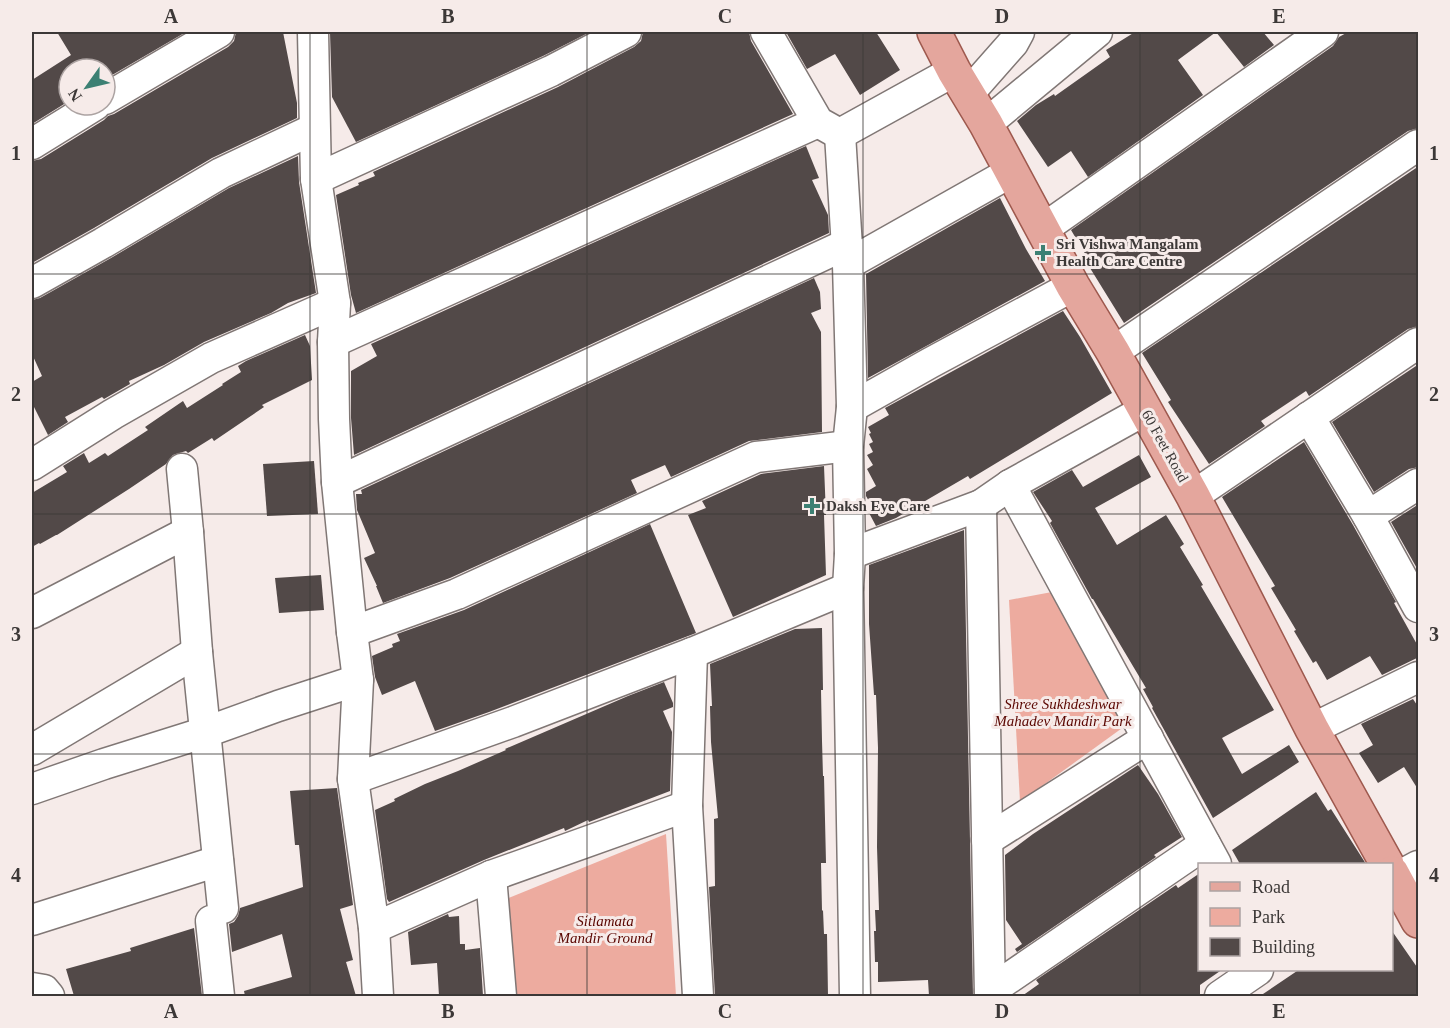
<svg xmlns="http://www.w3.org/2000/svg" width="1450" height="1028" font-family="Georgia,serif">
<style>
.green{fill:#edab9f}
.building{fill:#524948}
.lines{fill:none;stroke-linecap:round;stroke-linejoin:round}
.minor-casing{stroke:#807775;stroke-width:33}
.major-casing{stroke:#9e594e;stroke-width:36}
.minor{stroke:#fff;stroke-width:30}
.major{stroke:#e4a69d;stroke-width:33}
.grid{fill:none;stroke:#3c3837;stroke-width:1.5;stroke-opacity:0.55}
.poi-dot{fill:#3c8073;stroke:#f6ebe9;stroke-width:2}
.labels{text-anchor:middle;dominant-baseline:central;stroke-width:6;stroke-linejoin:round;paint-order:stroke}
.poi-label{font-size:15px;font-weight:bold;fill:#3c3837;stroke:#f6ebe9;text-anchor:start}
.street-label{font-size:15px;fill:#3c3837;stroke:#f6ebe9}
.park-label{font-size:15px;font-style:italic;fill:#5b0702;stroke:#f6ebe9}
.neatline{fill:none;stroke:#3c3837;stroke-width:2}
.grid-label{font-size:20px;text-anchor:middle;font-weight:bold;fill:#3c3837}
</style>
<rect width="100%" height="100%" fill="#f6ebe9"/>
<!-- green -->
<g class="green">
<polygon points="1052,592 1125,726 1020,802 1009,600"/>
<polygon points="666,834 676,996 508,996 501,901"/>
</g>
<!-- building -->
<g class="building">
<polygon points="57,32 186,32 107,78 105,75 105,69 69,69 69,101 32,124 32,80 71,55"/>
<polygon points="236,32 283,32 297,103 297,118 212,158 94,228 32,263 32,161 41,159 104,120 108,116 114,114 228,47 234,41"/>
<polygon points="330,32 590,32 543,56 356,142 332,97"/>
<polygon points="643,32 749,32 751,41 793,114 356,313 351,295 336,195 359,185 358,183 375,176 373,172 558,87 634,47 641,41"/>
<polygon points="786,32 876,32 900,70 860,95 835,54 807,69"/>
<polygon points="1135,32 1263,32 1274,45 1244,67 1216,32 1178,60 1203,95 1088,177 1071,151 1048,167 1017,121 1036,105 1054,94 1055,96 1110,57 1106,50"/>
<polygon points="1348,32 1419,32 1419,128 1408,131 1124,323 1090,268 1093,267 1071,230 1333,46 1339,37"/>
<polygon points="806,146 819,178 812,180 828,215 829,233 354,455 351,418 351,371 377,356 371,344"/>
<polygon points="298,156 299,182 316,293 288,303 271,313 204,342 164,365 129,381 130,384 104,399 102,397 65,417 68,422 48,435 32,403 32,382 42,376 32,354 32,300 40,298 111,258 229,188"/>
<polygon points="1419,166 1419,326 1408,329 1309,396 1306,391 1261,421 1265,426 1209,464 1168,402 1171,400 1142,353"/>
<polygon points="1000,198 1026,249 1045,281 868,378 866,274"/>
<polygon points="814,278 820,292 821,309 811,313 821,332 822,432 749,441 671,477 665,465 631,480 637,493 450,578 383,603 376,586 377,586 364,558 375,553 357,510 356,494 362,494 361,490"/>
<polygon points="1063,311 1080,337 1112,393 970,479 968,476 896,518 876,526 868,511 873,508 866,496 866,492 876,486 867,469 873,465 867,455 873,452 869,444 873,442 869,434 871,433 868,427 889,415 885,408"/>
<polygon points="305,335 310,346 312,380 262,405 264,407 214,441 212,438 188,453 186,451 173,455 166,464 129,489 57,535 56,535 40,544 39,543 32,547 32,493 67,472 63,466 84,453 89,463 105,453 108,456 148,430 145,427 183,401 187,408 223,385 222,384 241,372 238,366 246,361"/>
<polygon points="1419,364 1419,467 1409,469 1374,492 1332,422"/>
<polygon points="1304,442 1353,525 1396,602 1394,603 1419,648 1419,657 1382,675 1370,656 1327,680 1316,661 1313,663 1294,631 1296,630 1271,588 1275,586 1222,497"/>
<polygon points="1139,455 1151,477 1095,508 1117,545 1166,515 1184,544 1180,547 1203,585 1201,586 1274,710 1222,738 1242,774 1289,745 1299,762 1213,818 1152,708 1153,707 1143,689 1146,688 1093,599 1092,599 1050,523 1052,521 1033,492 1072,470 1083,487"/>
<polygon points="314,461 318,514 267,516 263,464"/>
<polygon points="824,466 826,515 824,515 826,575 733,617 688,515 706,508 702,501 761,474"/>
<polygon points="1419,504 1419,572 1391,522"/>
<polygon points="650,524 696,633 489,712 435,731 415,681 382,695 375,677 372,656 393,647 392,644 400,641 397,634 464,610"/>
<polygon points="964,530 973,996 929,996 928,980 878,982 878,962 875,962 874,931 876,931 875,910 879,910 877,847 878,748 876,695 874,695 869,624 869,565"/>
<polygon points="321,575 324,610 279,613 275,578"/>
<polygon points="822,628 823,690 821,690 822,741 823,776 824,776 826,863 821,863 822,911 823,910 824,934 827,934 828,996 715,996 709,887 715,886 714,819 718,818 711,742 710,706 712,706 710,664 795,629"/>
<polygon points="664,682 673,703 673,707 663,711 672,732 670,791 589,822 588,820 565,831 564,828 484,860 389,902 387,899 375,810 395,801 394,799 425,784 458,771 506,750 505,749 628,696"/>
<polygon points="1413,699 1419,708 1419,791 1404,767 1378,783 1359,753 1373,745 1361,724"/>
<polygon points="1138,765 1158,794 1182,837 1154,855 1156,857 1017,952 1015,949 1022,944 1006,920 1005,855 1033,834"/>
<polygon points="337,788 353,905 340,909 353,960 346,962 356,996 245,996 244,991 292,977 282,934 232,952 229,924 234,922 238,916 240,908 303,887 299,845 295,845 290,791"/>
<polygon points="1316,792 1328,811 1331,809 1366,864 1240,864 1232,850"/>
<polygon points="1200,873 1200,969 1223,969 1200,985 1200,996 1022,996 1039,984 1036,980 1176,885 1178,888"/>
<polygon points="448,914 449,917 459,916 460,944 465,944 465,950 480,948 483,996 439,996 437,963 411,965 408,932"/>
<polygon points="194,928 202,996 74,996 66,969 131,951 130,948"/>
<polygon points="1392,931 1419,970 1419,996 1260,996 1300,969 1392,969"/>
</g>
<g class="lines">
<defs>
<g id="minor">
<polyline points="313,32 316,179 335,303 333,342 334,419 337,482 352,632 358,680 353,779 374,928 378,996"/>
<polyline points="766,32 818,122 834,131"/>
<polyline points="968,94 1013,43 1019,32"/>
<polyline points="105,99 219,32"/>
<polyline points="986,124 1097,32"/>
<polyline points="840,134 848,264 852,407 848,446 850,554 848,588 855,996"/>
<polyline points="840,134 954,71"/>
<polyline points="32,144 95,105"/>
<polyline points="316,179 551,71 626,32"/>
<polyline points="1043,229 1323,32"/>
<polyline points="848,264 1011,172"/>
<polyline points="32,283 103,243 221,173 314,129"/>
<polyline points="333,342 818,122"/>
<polyline points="1113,352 1418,145"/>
<polyline points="852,407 930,363 1073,286"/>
<polyline points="1309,417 1368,516 1418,607"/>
<polyline points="32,465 113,414 211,358 335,303"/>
<polyline points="182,469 188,532"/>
<polyline points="337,482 847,244"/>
<polyline points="1010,485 1216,864"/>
<polyline points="1193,496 1418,343"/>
<polyline points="981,505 990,996"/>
<polyline points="1368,516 1418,484"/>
<polyline points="850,554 981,505 1010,485 1145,410"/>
<polyline points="32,613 188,532 197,652 223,908"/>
<polyline points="352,632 457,594 756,457 848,446"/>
<polyline points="692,653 687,806 698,996"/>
<polyline points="1312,729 1418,677"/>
<polyline points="32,750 197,652"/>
<polyline points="353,779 513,722 692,653 848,588"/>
<polyline points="32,789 104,764 206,732 278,706 358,680"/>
<polyline points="987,840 1148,738"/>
<polyline points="491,876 501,996"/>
<polyline points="1392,880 1418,866"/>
<polyline points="32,920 218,861"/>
<polyline points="211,921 219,996"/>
<polyline points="374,928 491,876 687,806"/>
<polyline points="32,988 44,990 49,996"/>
<polyline points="990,991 1205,844"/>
<polyline points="1220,996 1258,970"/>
</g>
<g id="major">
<polyline points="934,32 954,71 986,124 1073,286 1113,352 1193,496 1312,729 1387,864"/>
<polyline points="1392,873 1418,921"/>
</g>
</defs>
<!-- minor casing -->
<use href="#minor" class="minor-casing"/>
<!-- major casing -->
<use href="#major" class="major-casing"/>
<!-- minor -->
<use href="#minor" class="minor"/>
<!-- major -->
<use href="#major" class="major"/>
</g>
<!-- grid -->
<path class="grid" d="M310,32V996M587,32V996M863,32V996M1140,32V996M32,274H1418M32,514H1418M32,754H1418"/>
<!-- markers -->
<g class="poi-dot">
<path d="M1040 244h6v6h6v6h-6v6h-6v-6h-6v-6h6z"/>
<path d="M809 497h6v6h6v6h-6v6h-6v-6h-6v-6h6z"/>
</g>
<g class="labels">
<!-- poi labels -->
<g class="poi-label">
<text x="1056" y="244">Sri Vishwa Mangalam<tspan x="1056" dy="17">Health Care Centre</tspan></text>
<text x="826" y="506">Daksh Eye Care</text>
</g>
<!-- street labels -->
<g class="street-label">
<text transform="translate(1165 446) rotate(61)">60 Feet Road</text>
</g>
<!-- park labels -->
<g class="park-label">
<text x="1063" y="704">Shree Sukhdeshwar<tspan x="1063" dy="17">Mahadev Mandir Park</tspan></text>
<text x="605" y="921">Sitlamata<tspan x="605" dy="17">Mandir Ground</tspan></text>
</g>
</g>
<!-- border -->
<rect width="1450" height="1028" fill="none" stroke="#f6ebe9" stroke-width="66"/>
<!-- legend -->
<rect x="1198" y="863" width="195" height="108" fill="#f6ebe9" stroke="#aca3a2" stroke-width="1.5"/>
<rect x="1210" y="882" width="30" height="9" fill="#e4a69d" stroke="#aca3a2" stroke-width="1.5"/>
<text x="1252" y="893" font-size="18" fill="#3c3837">Road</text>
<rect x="1210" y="908" width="30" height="18" fill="#edab9f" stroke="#aca3a2" stroke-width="1.5"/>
<text x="1252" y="923" font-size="18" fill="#3c3837">Park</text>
<rect x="1210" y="938" width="30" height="18" fill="#524948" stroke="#aca3a2" stroke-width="1.5"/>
<text x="1252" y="953" font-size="18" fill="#3c3837">Building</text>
<!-- north arrow -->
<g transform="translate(87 87) rotate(236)"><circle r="28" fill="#f6ebe9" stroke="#aca3a2" stroke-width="1.5"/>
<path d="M0-4.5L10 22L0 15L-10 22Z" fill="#3c8073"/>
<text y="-9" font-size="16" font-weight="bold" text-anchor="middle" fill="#3c3837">N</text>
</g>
<rect x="33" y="33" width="1384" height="962" class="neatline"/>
<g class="grid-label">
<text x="171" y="23">A</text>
<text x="448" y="23">B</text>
<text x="725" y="23">C</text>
<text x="1002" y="23">D</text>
<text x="1279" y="23">E</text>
<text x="16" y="160">1</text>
<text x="1434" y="160">1</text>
<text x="16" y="401">2</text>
<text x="1434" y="401">2</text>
<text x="16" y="641">3</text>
<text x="1434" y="641">3</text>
<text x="16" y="882">4</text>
<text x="1434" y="882">4</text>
<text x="171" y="1018">A</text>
<text x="448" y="1018">B</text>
<text x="725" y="1018">C</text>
<text x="1002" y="1018">D</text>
<text x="1279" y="1018">E</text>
</g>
</svg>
